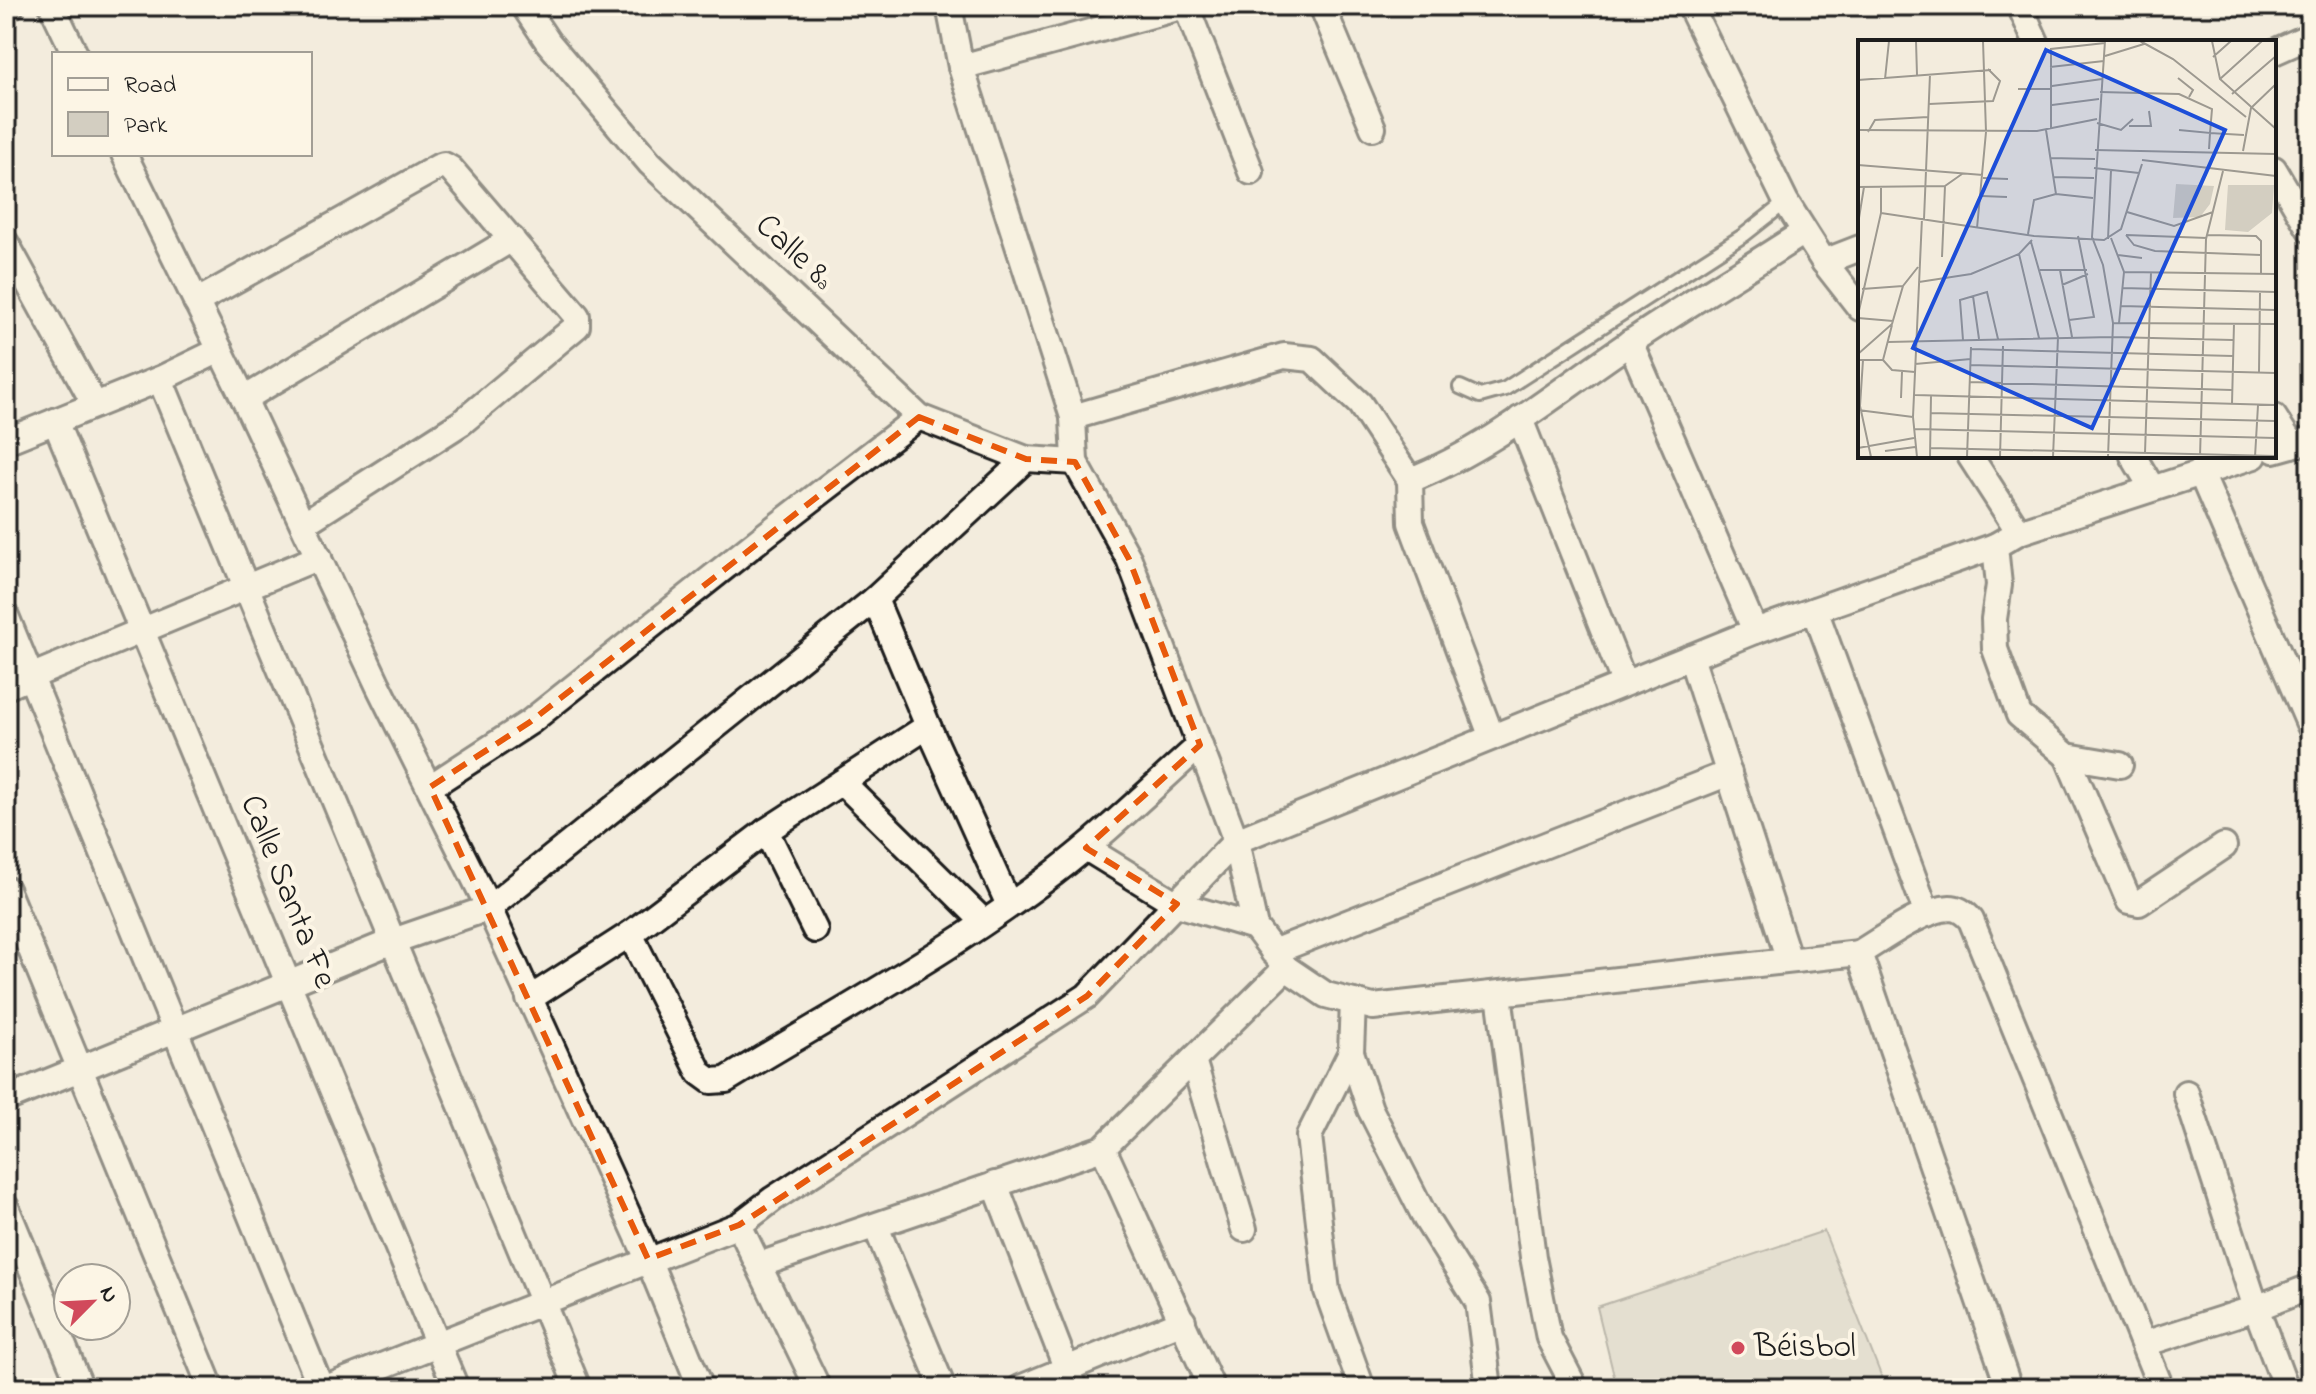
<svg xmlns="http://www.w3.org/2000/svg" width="2316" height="1394" font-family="'Indie Flower',sans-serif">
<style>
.green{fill:#d3cec1;stroke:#78756e;stroke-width:2}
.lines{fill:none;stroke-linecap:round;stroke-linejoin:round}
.lane-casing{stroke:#1c1c1c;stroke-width:18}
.street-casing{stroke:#1c1c1c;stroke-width:30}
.lane{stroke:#fcf5e5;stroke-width:12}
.street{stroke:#fcf5e5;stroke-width:24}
.marked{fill:none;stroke:#e8590c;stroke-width:6;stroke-dasharray:16 10;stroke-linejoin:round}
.poi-dot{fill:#d1495b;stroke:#fcf5e5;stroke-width:3}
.labels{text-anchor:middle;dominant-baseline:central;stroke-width:8;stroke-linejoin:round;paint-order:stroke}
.street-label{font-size:34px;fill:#1c1c1c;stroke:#fcf5e5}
.poi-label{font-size:34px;fill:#1c1c1c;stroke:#fcf5e5;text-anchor:start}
.inset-road{fill:none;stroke:#9d9990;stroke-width:2}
.view{fill:#1d4ed8;fill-opacity:0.15;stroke:#1d4ed8;stroke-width:4}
.inset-edge{fill:none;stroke:#1c1c1c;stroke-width:4}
</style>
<rect width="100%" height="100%" fill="#f3ecdd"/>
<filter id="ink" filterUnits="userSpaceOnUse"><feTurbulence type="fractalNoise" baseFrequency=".0125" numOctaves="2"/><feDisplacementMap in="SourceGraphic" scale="16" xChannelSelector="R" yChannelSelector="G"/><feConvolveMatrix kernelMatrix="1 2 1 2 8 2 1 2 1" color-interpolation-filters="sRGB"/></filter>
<g filter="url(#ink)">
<!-- green -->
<polygon class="green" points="1824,1231 1886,1388 1617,1388 1597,1307"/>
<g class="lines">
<defs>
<polyline id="lane" points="1460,387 1480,396 1505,389 1744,235 1786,202"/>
<g id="street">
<polyline points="52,6 75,54"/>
<polyline points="524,6 548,42 650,163 919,417 1026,459 1075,462"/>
<polyline points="949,6 961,67 1073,417 1075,462 1129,559 1236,841 1255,927 1286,968 1326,995 1373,1007 1859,953"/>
<polyline points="1186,6 1251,172"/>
<polyline points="1322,6 1373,128"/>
<polyline points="1690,6 1786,202 1824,262 1860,308"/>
<polyline points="2020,6 2036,42"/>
<polyline points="6,8 11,6"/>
<polyline points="2274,52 2310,36"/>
<polyline points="961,67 1185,6"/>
<polyline points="124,154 244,399 378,685 489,908 648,1259 701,1388"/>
<polyline points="2274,169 2310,230"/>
<polyline points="6,243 95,405"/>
<polyline points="1824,262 1860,248"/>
<polyline points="196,302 438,167 444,165 451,169 577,316 577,326 461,423 303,524"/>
<polyline points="1630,342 1755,631"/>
<polyline points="160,379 578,1388"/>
<polyline points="244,399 512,239"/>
<path d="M1073,417L1284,356L1312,359L1360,404L1410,480C1490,449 1558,391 1628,344C1686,305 1746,270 1804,232"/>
<polyline points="2274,417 2292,445"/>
<polyline points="1520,419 1624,682"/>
<polyline points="55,421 456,1388"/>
<polyline points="6,441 160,379 220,350"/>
<polyline points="2274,450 2310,440"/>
<polyline points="1970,456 2019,532"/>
<polyline points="2133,456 2152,488"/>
<polyline points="2200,471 2310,726"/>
<polyline points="1410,480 1411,523 1491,735"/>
<polyline points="1995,546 1999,585 1994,619 1995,649 2019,715 2067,756 2120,765"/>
<polyline points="875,599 928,726 1009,905"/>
<polyline points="1815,610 1927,914"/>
<polyline points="6,616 321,1388"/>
<polyline points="1691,657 1789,960"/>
<polyline points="6,687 319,557"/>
<polyline points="2067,756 2129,901 2139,903 2224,846"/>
<polyline points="842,782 984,922"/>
<polyline points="430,787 530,722 768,533 919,417"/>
<polyline points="766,831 815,930"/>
<polyline points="1086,848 1177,904 1255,927"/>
<polyline points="6,889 211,1388"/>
<path d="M630,934L700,1073L711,1081L726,1080C834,1014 954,950 1054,873C1105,834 1152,788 1200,745"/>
<polyline points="1273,952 1729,773"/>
<polyline points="1499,994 1533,1257 1549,1338 1575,1388"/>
<polyline points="529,999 630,934 766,831 928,726"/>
<polyline points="1353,1002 1351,1052 1370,1109 1426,1219 1478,1302 1489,1388"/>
<polyline points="1351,1052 1309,1136 1327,1291 1362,1388"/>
<polyline points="1193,1060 1244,1229"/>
<polyline points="2186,1093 2256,1308 2310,1287"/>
<polyline points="6,1099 393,941 489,908 875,599 1026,459"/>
<polyline points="1103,1148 1212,1388"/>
<polyline points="995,1184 1074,1388"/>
<polyline points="6,1207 81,1388"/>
<polyline points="739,1225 773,1199 1087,996 1236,841 1755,631 1995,546 2019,532 2254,456"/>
<polyline points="876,1227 943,1388"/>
<polyline points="759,1265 1103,1148 1286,968"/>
<polyline points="2144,1344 2256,1308 2286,1388"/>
<polyline points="326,1388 739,1225 818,1388"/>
<polyline points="1020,1388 1183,1321"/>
<path d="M2009,1388L1859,953C1883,939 1922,909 1950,908C1959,908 1965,913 1971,920L2161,1388"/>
</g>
</defs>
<!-- lane casing -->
<use href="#lane" class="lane-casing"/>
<!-- street casing -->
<use href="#street" class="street-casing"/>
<!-- lane -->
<use href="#lane" class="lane"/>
<!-- street -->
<use href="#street" class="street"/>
</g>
</g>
<!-- marked area -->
<path d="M0 0H2316V1394H0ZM919,417L1026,459L1075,462L1129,559L1200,745L1086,848L1177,904L1087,996L739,1225L648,1259L430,787L530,722Z" fill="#f3ecdd" fill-opacity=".55" fill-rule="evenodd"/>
<path class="marked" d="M919,417L1026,459L1075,462L1129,559L1200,745L1086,848L1177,904L1087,996L739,1225L648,1259L430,787L530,722Z"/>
<!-- markers -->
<circle class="poi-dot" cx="1738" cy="1348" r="8"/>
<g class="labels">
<!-- street labels -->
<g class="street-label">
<text transform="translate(794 253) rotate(43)">Calle 8ª</text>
<text transform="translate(287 892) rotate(68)">Calle Santa Fe</text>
</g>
<!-- poi labels -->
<g class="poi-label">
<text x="1754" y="1348">Béisbol</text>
</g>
</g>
<!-- overview -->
<g transform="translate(1858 40)">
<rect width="418" height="418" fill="#f3ecdd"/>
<path d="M318,144L356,146L352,164L342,177L315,178ZM370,145H416L414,173L390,192L367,190Z" fill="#d3cec1"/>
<path class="inset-road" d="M58,1L59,35M247,1L234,197L245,225L255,283M282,1L315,19L388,77M354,1L362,39L418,89M247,16L286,4M355,17L373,1M192,27L246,21M320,38L335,50L331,57M27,39L31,1M362,39L404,1M0,40L133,30M194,46L244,39M160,49H194M242,52L321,54L354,69L352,93L321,90M374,54L418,16M71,64L135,61L142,41L130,29M194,65L241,59M239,83L263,90L275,79M271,86H293L291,71M193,89V9L247,3M0,90L179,91L239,79M10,92L17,80L70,77M351,109L352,93L386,95M237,110L418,114M385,111L393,68L418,44M192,118L237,119M284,120L418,136M0,125L125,135M236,128L281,133M196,137L236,138M125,138L150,139M0,147L87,146M198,154L235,158M124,156L149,157M269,172L316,186L355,172M23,173L176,196L246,200L263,189L284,124M66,179L72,34M0,184L6,147M119,188L128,92L125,1M170,194L176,160L198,154L188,90M268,195L276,205L297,211L403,215M268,195L349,198M349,195L398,196L403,201V234M253,198L266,232L261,283M250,199L253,130M173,202L200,297L195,417M161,214L181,298M260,215L284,218M84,217L87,146L104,134M182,230H229M202,230L214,297M266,232L418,234M61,242L113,234L161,214L174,200M204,245L230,234M264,248L418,252M4,249L45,246M115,256L121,299M263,266L418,270M0,275L23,173V147M0,278L35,281M211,280L236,277L220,196M105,300L102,260L129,252L140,299M30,302L254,297L375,300M113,309L375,316M0,314L34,284L45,246L60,227M0,320H25M5,320L2,366L13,417M25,320L34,330L57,332M25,320L34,285M57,324L113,319M112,325L418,333M401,332L402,252M112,342L374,350M57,355L418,365M43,358L44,332M374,364L376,283M0,370L55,377M72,373L418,381M57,389L418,398M0,408L56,398M72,408L418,416M27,411L57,407M287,413L293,232M59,417L55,377L64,178M72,417L73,355M109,417L113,307M142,417L145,306M250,417L255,283L418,284M342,417L348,199L365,131M397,417L400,365"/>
<path class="view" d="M188,10L367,90L234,388L55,308Z"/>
<rect width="418" height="418" class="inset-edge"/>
</g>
<!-- margin -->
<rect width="2316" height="1394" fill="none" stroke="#fcf5e5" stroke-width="32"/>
<rect x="16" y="16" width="2284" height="1362" fill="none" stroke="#1c1c1c" stroke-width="3" filter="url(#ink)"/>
<!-- legend -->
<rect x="52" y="52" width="260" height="104" fill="#fcf5e5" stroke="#a29e95" stroke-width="2"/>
<rect x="68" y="78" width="40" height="12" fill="#fcf5e5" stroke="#a29e95" stroke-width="2"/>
<text x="124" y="92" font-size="24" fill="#1c1c1c">Road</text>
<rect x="68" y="112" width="40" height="24" fill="#d3cec1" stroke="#a29e95" stroke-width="2"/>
<text x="124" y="132" font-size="24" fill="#1c1c1c">Park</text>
<!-- north arrow -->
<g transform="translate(92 1302) rotate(66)"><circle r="38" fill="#fcf5e5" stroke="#a29e95" stroke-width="2"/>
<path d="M0-6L14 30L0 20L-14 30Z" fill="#d1495b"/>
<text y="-12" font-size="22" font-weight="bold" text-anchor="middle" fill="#1c1c1c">N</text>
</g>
</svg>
